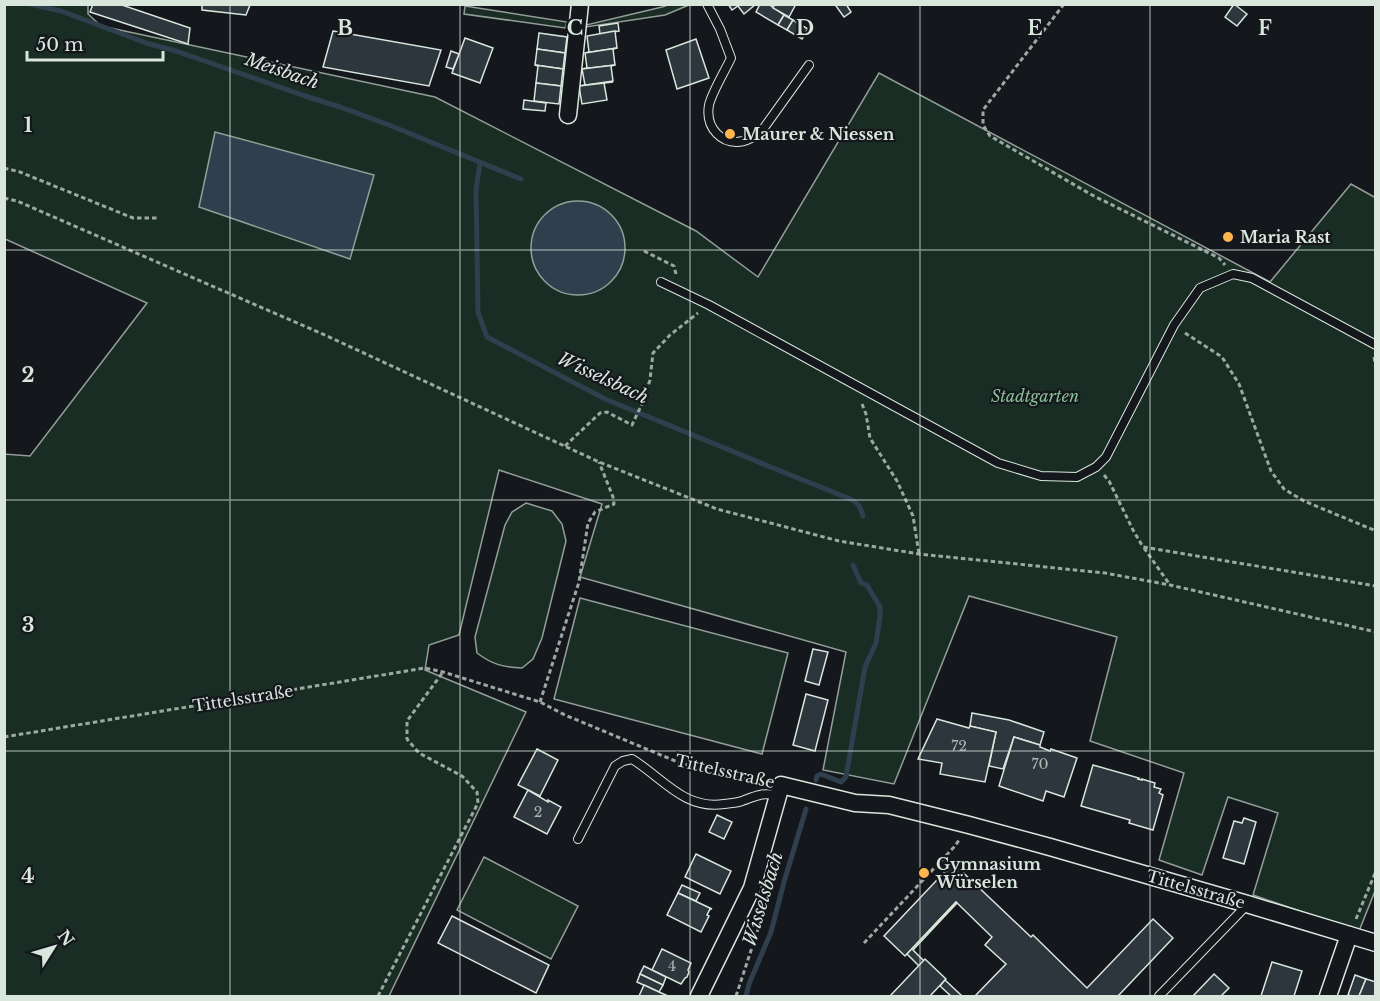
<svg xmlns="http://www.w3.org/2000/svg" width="1380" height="1001" font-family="'Libre Baskerville',serif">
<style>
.green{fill:#1a2d24;stroke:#939e99;stroke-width:1.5}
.water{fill:#2f3f4d;stroke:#939e99;stroke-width:1.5}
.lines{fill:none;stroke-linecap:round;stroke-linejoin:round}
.stream{stroke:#2f3f4d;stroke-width:5}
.building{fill:#2c363c;stroke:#d8e6dc;stroke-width:1.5}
.lane-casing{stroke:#d8e6dc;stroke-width:10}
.street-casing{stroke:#d8e6dc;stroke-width:19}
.path{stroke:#9da8a2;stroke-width:3;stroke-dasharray:4.5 3;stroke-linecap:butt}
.lane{stroke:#14181c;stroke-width:8}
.street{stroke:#14181c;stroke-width:16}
.grid{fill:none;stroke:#d8e6dc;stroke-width:1.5;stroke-opacity:0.55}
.poi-dot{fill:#ffb74d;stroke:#14181c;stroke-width:2}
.labels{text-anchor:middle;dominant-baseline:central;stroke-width:4.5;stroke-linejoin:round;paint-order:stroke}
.number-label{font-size:14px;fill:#adbab4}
.poi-label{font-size:16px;font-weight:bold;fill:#d8e6dc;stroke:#14181c;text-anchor:start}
.park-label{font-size:16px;font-style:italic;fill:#8ac095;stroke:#14181c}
.street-label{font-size:16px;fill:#d8e6dc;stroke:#14181c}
.water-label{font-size:18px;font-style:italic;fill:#d8e6dc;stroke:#14181c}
.grid-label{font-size:20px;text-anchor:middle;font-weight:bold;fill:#d8e6dc;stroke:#14181c;stroke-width:4.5;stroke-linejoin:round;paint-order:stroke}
</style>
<rect width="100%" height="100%" fill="#14181c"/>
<!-- green -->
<g class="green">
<polygon points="5,5 88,5 88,14 101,26 435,97 696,231 758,277 879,73 1270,282 1351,184 1376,198 1375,891 1359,931 1253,895 1278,813 1228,797 1202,875 1159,860 1184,773 1090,741 1117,637 969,596 894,784 823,770 846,652 580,577 602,504 499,470 459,635 429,645 425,670 526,712 389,996 5,996 4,454 30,456 147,303 5,239"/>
<polygon points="668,5 689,5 665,15 586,27 586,25 662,7"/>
<polygon points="465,6 567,22 565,28 464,14"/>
<path d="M526,503L552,511L562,524L566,541L542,638L533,659L522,668C503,667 493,665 477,653L475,637L505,525L512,512Z"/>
<polygon points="580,598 788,653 762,754 554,699"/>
<polygon points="484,857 578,906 551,959 457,910"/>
</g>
<!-- water -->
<g class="water">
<polygon points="215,132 374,175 350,259 199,207"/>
<circle cx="578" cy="248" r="47"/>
</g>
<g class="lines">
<!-- stream -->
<g class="stream">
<polyline points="30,4 61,11 146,43 176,51 305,96 343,108 389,125 521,179"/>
<path d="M480,163L476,190L478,312L487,337L605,399L773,468L848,498C858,502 860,506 863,516"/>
<polyline points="816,780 817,776 821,774 841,782 846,777 865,667 876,643 880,617 880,607 867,585 861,583 853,565"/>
<polyline points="746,996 749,984 771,932 784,882 806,809"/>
</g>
</g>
<!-- building -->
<g class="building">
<polygon points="93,4 119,4 190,28 188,44 90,12"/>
<polygon points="202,4 250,4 250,5 246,15 202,10"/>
<polygon points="728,4 756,4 744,14 738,6 732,10"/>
<polygon points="760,4 768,4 784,15 778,25 756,12"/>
<polygon points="775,4 796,4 789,17 773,8"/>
<polygon points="839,4 846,4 851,12 844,17 836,6"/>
<polygon points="1234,4 1247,14 1237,26 1225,17"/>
<polygon points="784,15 793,20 787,30 778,25"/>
<polygon points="793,20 808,29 802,39 787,30"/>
<polygon points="618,23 619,31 600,34 599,26"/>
<polygon points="333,31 441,50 429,86 323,67"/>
<polygon points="615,31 617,48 585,53 589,52 587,36"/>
<polygon points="539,33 567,37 565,53 537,49"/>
<polygon points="465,38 493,48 480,83 452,73"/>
<polygon points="696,39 709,78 677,89 666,50"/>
<polygon points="617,48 613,49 615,65 582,69 587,68 585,53"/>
<polygon points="537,49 565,53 563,69 535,65"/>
<polygon points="451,51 459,54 453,69 446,67"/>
<polygon points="535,65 563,69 561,86 536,83 538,66"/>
<polygon points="615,65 611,66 613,81 579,86 585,85 582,69"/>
<polygon points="613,82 604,83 607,100 582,104 579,86"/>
<polygon points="536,83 561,86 559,104 534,101"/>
<polygon points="524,100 546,103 545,111 523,109"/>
<polygon points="1225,232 1234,236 1231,241 1222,237"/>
<polygon points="813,649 828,652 819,685 805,681"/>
<polygon points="806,694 828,700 815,751 793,745"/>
<polygon points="972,713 1009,720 1044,732 1040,745 1014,737 1003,769 989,766 996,732 970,726"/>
<polygon points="937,719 969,728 970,726 996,732 985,782 940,774 942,763 918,759"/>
<polygon points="1014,737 1040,745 1040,747 1050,751 1051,749 1077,758 1064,797 1046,791 1043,801 999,786"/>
<polygon points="537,749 558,760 540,796 518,785"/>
<polygon points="1093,765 1139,778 1138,779 1142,780 1142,779 1155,783 1154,787 1161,789 1159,793 1163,795 1153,830 1129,823 1130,820 1081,806"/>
<polygon points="528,790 548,802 548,800 561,807 547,834 514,817"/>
<polygon points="717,815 732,822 724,839 709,832"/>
<polygon points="1244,818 1256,822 1244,864 1223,858 1234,821 1242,823"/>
<polygon points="696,854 731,871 720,894 685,877"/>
<polygon points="953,863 1031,937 1033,935 1087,988 1153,919 1173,938 1118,996 975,996 1006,964 985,945 992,937 956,902 905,956 884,936"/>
<polygon points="682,885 700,893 696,901 678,893"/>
<polygon points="678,893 712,909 710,909 707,915 709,916 701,932 667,915"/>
<polygon points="956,902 957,903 913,950 924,961 919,966 907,954"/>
<polygon points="452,916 549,965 536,993 438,943"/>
<polygon points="662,949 691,963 688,970 689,972 687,977 685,978 681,984 652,970"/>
<polygon points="925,959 946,979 945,980 930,996 890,996"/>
<polygon points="1272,962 1302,971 1294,996 1261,996"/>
<polygon points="644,966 666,977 663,985 640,974"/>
<polygon points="640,974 663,985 659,992 637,982"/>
<polygon points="1214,974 1229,988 1221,996 1193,996"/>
<polygon points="1355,975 1366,979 1359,996 1352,996 1348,995"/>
<polygon points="1366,979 1376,982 1376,996 1359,996"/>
<polygon points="945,980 962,996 951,996 940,986"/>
<polygon points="644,985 659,992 668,996 639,996"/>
</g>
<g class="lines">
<defs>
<g id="lane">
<path d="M707,4L720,29L731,58C725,71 712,92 709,105C705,128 722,146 744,141C751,139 756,135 761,132L809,65"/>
<polyline points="661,282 709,305 998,463 1041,476 1077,477 1096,467 1106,457 1174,325 1200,288 1233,274 1252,278 1376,345"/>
<path d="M578,839L615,766L623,761L632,759C663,778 684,810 724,804C730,803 737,803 742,801C748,799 754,796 760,795C766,793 772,795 778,795"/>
<polyline points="1159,996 1247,905"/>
</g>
<g id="street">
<polyline points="568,115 580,4"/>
<polyline points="699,996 752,888 781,785 855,803 889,805 969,825 1050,847 1247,904 1376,943"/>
<polyline points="1328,996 1349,935"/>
</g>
</defs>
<!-- lane casing -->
<use href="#lane" class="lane-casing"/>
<!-- street casing -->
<use href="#street" class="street-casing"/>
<!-- path -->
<g class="path">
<polyline points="1064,4 983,110 983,125 990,136 1092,195 1219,258 1225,265"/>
<polyline points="4,168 20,172 133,218 158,218"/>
<polyline points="4,198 17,201 327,336 599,462 717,509 839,541 919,554 1105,573 1170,585 1376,632"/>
<polyline points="644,251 674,266 676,274"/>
<polyline points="1185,333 1222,357 1239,384 1271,471 1284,489 1304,501 1376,531"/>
<polyline points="1374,357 1376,369"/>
<polyline points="862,404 866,414 870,438 897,481 913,516 919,554"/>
<polyline points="565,446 600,413 607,412 632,425 641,406 650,380 653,353 670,335 698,313"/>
<polyline points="1104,475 1109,481 1133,530 1143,547 1376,586"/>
<polyline points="1144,548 1170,585"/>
<polyline points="540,702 579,582 588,523 595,512 614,504 613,497 599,462"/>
<polyline points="4,737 425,668 443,672 540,702 565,715 680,763 756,782"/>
<polyline points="1356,919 1376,871"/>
<polyline points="864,943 954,847 960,839"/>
<polyline points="378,996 478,803 477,792 462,776 419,753 407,739 407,721 443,672"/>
<polyline points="736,996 769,896"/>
</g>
<!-- lane -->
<use href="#lane" class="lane"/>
<!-- street -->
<use href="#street" class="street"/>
</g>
<!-- grid -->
<path class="grid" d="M230,4V996M460,4V996M690,4V996M920,4V996M1150,4V996M4,250H1376M4,500H1376M4,751H1376"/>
<!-- markers -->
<g class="poi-dot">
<circle cx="730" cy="134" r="6"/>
<circle cx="1228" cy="237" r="6"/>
<circle cx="924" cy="873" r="6"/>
</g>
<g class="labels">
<!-- number labels -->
<g class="number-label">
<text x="959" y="746">72</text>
<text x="1040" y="764">70</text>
<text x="538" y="812">2</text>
<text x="672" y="966">4</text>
</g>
<!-- poi labels -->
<g class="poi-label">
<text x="742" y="134">Maurer &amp; Niessen</text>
<text x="1240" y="237">Maria Rast</text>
<text x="936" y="864">Gymnasium<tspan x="936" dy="18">Würselen</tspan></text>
</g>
<!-- park labels -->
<g class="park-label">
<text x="1035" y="396">Stadtgarten</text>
</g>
<!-- street labels -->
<g class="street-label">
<text transform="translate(243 698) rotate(-9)">Tittelsstraße</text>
<text transform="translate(725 771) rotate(13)">Tittelsstraße</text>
<text transform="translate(1196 889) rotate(16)">Tittelsstraße</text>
</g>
<!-- water labels -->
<g class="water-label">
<text transform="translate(282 71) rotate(19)">Meisbach</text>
<text transform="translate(603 378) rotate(25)">Wisselsbach</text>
<text transform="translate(763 899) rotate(-73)">Wisselsbach</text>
</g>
</g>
<g class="grid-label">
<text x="345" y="35">B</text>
<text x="575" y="35">C</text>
<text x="805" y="35">D</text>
<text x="1035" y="35">E</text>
<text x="1265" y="35">F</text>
<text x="28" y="132">1</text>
<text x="28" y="382">2</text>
<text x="28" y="632">3</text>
<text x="28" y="883">4</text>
</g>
<!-- border -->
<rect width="1380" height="1001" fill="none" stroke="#d8e6dc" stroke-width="12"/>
<!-- north arrow -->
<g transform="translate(54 947) rotate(53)" stroke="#14181c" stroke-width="4.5" paint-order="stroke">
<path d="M0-4.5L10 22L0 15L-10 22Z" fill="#d8e6dc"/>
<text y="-9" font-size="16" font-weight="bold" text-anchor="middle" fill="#d8e6dc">N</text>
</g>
<!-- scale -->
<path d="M27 51v9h136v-9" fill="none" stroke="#d8e6dc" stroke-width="3"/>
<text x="36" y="51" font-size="18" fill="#d8e6dc" stroke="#14181c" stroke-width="4.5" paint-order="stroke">50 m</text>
</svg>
